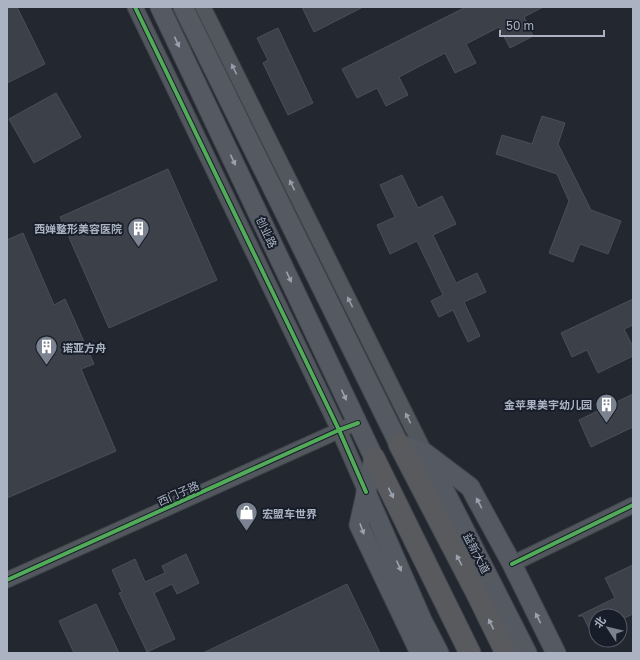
<svg xmlns="http://www.w3.org/2000/svg" width="640" height="660" font-family="'Golos Text','Noto Sans SC',sans-serif">
<style>
.building{fill:#3c4048;stroke:#4a4f58}
.lines{fill:none;stroke-linecap:round;stroke-linejoin:round}
.minor-casing{stroke:#3f4249;stroke-width:17}
.major-casing{stroke:#40444d;stroke-width:21}
.highway-casing{stroke:#3f434c;stroke-width:23}
.minor{stroke:#52575e;stroke-width:15}
.major{stroke:#555961;stroke-width:19}
.highway{stroke:#585a5e;stroke-width:21}
.cycleway-casing{stroke:#181e29;stroke-width:6}
.cycleway{stroke:#51ab58;stroke-width:4}
.oneway{fill:#9aa1af}
.oneway2{fill:#959caa}
.labels{text-anchor:middle;dominant-baseline:central;stroke-width:4;stroke-linejoin:round;paint-order:stroke}
.poi-label{font-size:11px;font-weight:bold;fill:#abb3c3;stroke:#181e29;text-anchor:end}
.street-label{font-size:11px;fill:#abb3c3;stroke:#181e29}
</style>
<rect width="100%" height="100%" fill="#232730"/>
<!-- building -->
<g class="building">
<polygon points="7,7 17,7 45,64 7,83"/>
<polygon points="302,7 363,7 314,32"/>
<polygon points="466,7 543,7 524,17 533,36 510,48 499,27 466,44 476,63 455,73 445,53 399,77 408,95 386,106 377,88 357,98 342,69"/>
<polygon points="278,28 313,103 288,115 263,63 268,60 257,38"/>
<polygon points="56,93 81,137 34,163 9,119"/>
<polygon points="542,116 565,123 558,144 591,210 621,221 608,254 580,244 573,262 549,253 569,201 557,174 496,154 502,135 532,144"/>
<polygon points="168,169 217,280 109,328 60,217"/>
<polygon points="402,175 418,208 442,196 456,224 433,235 456,283 477,273 486,292 464,302 480,336 468,342 453,310 439,317 431,301 443,295 417,241 390,254 377,225 395,217 380,185"/>
<polygon points="23,233 54,305 65,299 94,364 81,369 116,451 7,498 7,240"/>
<polygon points="633,299 633,325 624,329 633,347 633,356 598,373 587,350 572,357 561,333"/>
<polygon points="633,394 633,427 591,447 579,420"/>
<polygon points="186,554 199,583 177,594 172,584 154,593 175,639 147,652 119,593 122,592 112,570 135,559 145,582 165,573 162,566"/>
<polygon points="633,565 633,614 620,620 620,616 596,616 596,643 583,616 578,616 615,598 605,578"/>
<polygon points="347,584 380,653 203,653"/>
<polygon points="96,604 119,653 74,653 59,621"/>
</g>
<g class="lines">
<defs>
<g id="minor">
<polyline points="135,7 339,430 366,492"/>
<polyline points="203,7 425,453"/>
<polyline points="512,564 633,505"/>
<polyline points="7,580 347,427"/>
</g>
<g id="major">
<polyline points="160,7 374,458 359,525 420,653"/>
<polyline points="183,7 399,444 425,453 470,487 512,564 556,653"/>
<polyline points="428,458 527,653"/>
<polyline points="366,492 422,620 439,653"/>
</g>
<g id="highway">
<polyline points="399,444 477,594 506,653"/>
<polyline points="374,458 470,653"/>
</g>
</defs>
<!-- minor casing -->
<use href="#minor" class="minor-casing"/>
<!-- major casing -->
<use href="#major" class="major-casing"/>
<!-- highway casing -->
<use href="#highway" class="highway-casing"/>
<!-- minor -->
<use href="#minor" class="minor"/>
<!-- major -->
<use href="#major" class="major"/>
<!-- highway -->
<use href="#highway" class="highway"/>
<defs>
<g id="cycleway">
<polyline points="135,7 339,430 366,492"/>
<polyline points="512,564 633,505"/>
<polyline points="7,580 339,430 358,423"/>
</g>
</defs>
<!-- cycleway casing -->
<use href="#cycleway" class="cycleway-casing"/>
<!-- cycleway -->
<use href="#cycleway" class="cycleway"/>
</g>
<!-- one-way arrows -->
<defs><path id="oneway-solid" d="M-6-.8H1V-3.2L6.5 0L1 3.2V.8H-6Z"/></defs>
<g class="oneway">
<use href="#oneway-solid" transform="translate(177 42) rotate(65)"/>
<use href="#oneway-solid" transform="translate(233 160) rotate(65)"/>
<use href="#oneway-solid" transform="translate(289 277) rotate(65)"/>
<use href="#oneway-solid" transform="translate(344 395) rotate(65)"/>
<use href="#oneway-solid" transform="translate(391 493) rotate(64)"/>
<use href="#oneway-solid" transform="translate(479 503) rotate(-118)"/>
<use href="#oneway-solid" transform="translate(362 529) rotate(70)"/>
<use href="#oneway-solid" transform="translate(459 560) rotate(-118)"/>
<use href="#oneway-solid" transform="translate(399 566) rotate(66)"/>
<use href="#oneway-solid" transform="translate(538 618) rotate(-116)"/>
<use href="#oneway-solid" transform="translate(491 624) rotate(-116)"/>
</g>
<g class="oneway2">
<use href="#oneway-solid" transform="translate(234 69) rotate(-116)"/>
<use href="#oneway-solid" transform="translate(292 185) rotate(-116)"/>
<use href="#oneway-solid" transform="translate(350 302) rotate(-116)"/>
<use href="#oneway-solid" transform="translate(408 418) rotate(-116)"/>
</g>
<!-- icons -->
<defs>
<symbol id="building-pin" viewBox="-11 -11 22 30"><path d="M0 17L-7.5 6A9.5 9.5 0 1 1 7.5 6Z" fill="#7b8290" stroke="#181e29"/><path d="M-4-6H4V6H1V3H-1V6H-4ZM-2.5-4.3h1.7v1.8h-1.7ZM.8-4.3h1.7v1.8H.8ZM-2.5-1h1.7V.8h-1.7ZM.8-1h1.7V.8H.8Z" fill="#fff"/></symbol>
<symbol id="shop-pin" viewBox="-11 -11 22 30"><path d="M0 17L-7.5 6A9.5 9.5 0 1 1 7.5 6Z" fill="#7b8290" stroke="#181e29"/><path d="M-5-2.5h2.3a2.7 3.5 0 0 1 5.4 0H5L5.5 6h-11ZM-1.5-2.5h3a1.5 2.3 0 0 0-3 0Z" fill="#fff"/></symbol>
</defs>
<g fill-rule="evenodd">
<use href="#building-pin" x="126" y="216" width="25" height="34"/>
<use href="#building-pin" x="34" y="334" width="25" height="34"/>
<use href="#building-pin" x="594" y="392" width="25" height="34"/>
<use href="#shop-pin" x="234" y="500" width="25" height="34"/>
</g>
<g class="labels">
<!-- poi labels -->
<g class="poi-label">
<text x="122" y="228">西婵整形美容医院</text>
<text x="62" y="347" text-anchor="start">诺亚方舟</text>
<text x="592" y="404">金苹果美宇幼儿园</text>
<text x="262" y="513" text-anchor="start">宏盟车世界</text>
</g>
<!-- street labels -->
<g class="street-label">
<text transform="translate(267 232) rotate(65)">创业路</text>
<text transform="translate(178 493) rotate(-24)">西门子路</text>
<text transform="translate(477 553) rotate(63)">益新大道</text>
</g>
</g>
<!-- border -->
<rect width="640" height="660" fill="none" stroke="#abb3c3" stroke-width="16"/>
<!-- north arrow -->
<g transform="translate(608 628) rotate(305)"><circle r="19" fill="#181e29" stroke="#535a67"/>
<path d="M0-3L7 15L0 10L-7 15Z" fill="#7b8290"/>
<text y="-6" font-size="11" font-weight="bold" text-anchor="middle" fill="#abb3c3">北</text>
</g>
<!-- scale -->
<path d="M500 30v6h104v-6" fill="none" stroke="#abb3c3" stroke-width="2"/>
<text x="506" y="30" font-size="12" fill="#abb3c3" stroke="#181e29" stroke-width="3" paint-order="stroke">50 m</text>
</svg>
